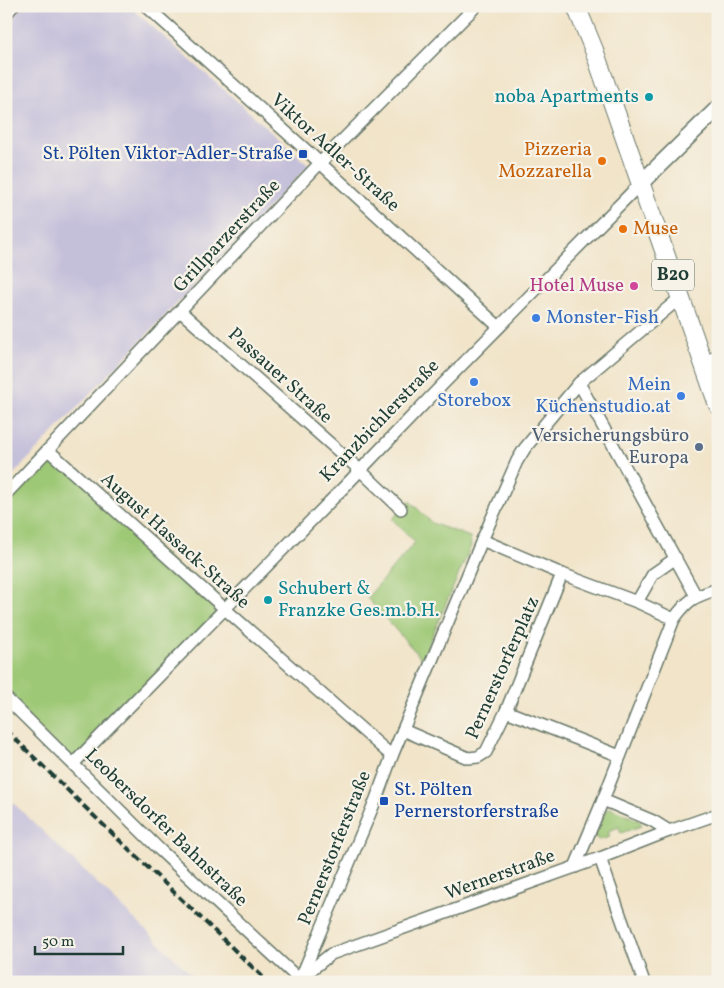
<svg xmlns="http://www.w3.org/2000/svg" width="724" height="988" font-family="Vollkorn,serif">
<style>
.industrial{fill:#c5c0da}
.green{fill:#9dc875;stroke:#5e8254}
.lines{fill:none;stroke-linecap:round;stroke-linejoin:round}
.street-casing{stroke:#687768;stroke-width:14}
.secondary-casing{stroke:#687768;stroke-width:18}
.primary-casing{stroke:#687768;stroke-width:20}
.street{stroke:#fff;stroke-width:11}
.secondary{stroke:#fff;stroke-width:15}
.primary{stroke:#fff;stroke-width:18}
.rail{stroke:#1f3d34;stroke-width:4;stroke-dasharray:8 4;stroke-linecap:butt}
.culture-dot{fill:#0f9aa8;stroke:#f7f3e8;stroke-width:2}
.transit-dot{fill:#1a4fb4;stroke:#f7f3e8;stroke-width:2}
.food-dot{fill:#e8710a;stroke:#f7f3e8;stroke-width:2}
.hotel-dot{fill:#d1479c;stroke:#f7f3e8;stroke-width:2}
.shop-dot{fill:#3f7fe0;stroke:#f7f3e8;stroke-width:2}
.service-dot{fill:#5c6f8a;stroke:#f7f3e8;stroke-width:2}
.labels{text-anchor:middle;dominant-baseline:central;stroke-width:4.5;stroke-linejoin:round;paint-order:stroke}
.shield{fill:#f7f3e8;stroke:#60746a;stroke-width:1}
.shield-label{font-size:18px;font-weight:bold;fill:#1f3d34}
.culture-label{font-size:19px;fill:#0d838f;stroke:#f7f3e8;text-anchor:end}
.food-label{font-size:19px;fill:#c56008;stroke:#f7f3e8;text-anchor:end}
.street-label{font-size:19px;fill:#1f3d34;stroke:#f7f3e8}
.transit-label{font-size:19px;fill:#164399;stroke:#f7f3e8;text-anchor:end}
.hotel-label{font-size:19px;fill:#b23c85;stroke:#f7f3e8;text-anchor:end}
.shop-label{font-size:19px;fill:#366cbe;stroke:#f7f3e8;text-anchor:start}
.service-label{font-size:19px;fill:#4e5e75;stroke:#f7f3e8;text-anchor:end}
</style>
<rect width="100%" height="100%" fill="#f7f3e8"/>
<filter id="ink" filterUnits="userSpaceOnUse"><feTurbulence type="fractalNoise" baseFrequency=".02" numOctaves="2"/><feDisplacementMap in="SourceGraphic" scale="10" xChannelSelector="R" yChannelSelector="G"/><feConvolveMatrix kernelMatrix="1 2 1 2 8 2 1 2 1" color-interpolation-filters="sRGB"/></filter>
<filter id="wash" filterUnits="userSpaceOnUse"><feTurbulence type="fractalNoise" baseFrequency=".0096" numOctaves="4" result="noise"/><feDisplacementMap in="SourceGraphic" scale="20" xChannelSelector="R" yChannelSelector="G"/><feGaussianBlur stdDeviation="1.12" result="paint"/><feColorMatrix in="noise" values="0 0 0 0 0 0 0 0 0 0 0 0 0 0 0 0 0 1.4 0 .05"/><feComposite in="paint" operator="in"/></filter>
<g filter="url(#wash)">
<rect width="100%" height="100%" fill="#f1e4c9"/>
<!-- industrial -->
<g class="industrial">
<polygon points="23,6 129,6 309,165 6,482 6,25"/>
<polygon points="6,796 150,934 199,982 6,982"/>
</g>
<!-- green -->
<g class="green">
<polygon points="48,450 225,609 74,763 6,698 6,494"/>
<polygon points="410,501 432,523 470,537 471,546 422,659 367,598 415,542 392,519"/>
<polygon points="610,808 638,820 641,823 641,826 621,833 619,827 608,831 610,837 599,840 596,838 595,836 605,812 607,809"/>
</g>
</g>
<g filter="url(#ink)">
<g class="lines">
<defs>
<g id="street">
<polyline points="146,6 306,150 499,327"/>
<polyline points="6,14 13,6"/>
<polyline points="180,311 360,470 401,509"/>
<polyline points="704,366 718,354"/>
<polyline points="579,383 696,596"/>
<polyline points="48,450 225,609 392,756"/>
<polyline points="6,494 320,163 476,6"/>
<polyline points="482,540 562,574 637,602 674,619"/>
<polyline points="637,602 653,574 676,558"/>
<polyline points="6,698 161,851 302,982"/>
<polyline points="506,711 620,756"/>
<polyline points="403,730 468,758 478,757 486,752 506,711 562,574"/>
<polyline points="74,763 345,486 444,383 641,183"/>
<polyline points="603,800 653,821 669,831"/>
<polyline points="600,858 644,982"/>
<path d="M575,867L603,800L674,619C689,598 694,597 718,589"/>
<polyline points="301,978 331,954 600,858 669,831 718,814"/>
<polyline points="300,980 376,799 392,756 480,545 517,461 525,448 579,383 681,297"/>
</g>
<polyline id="secondary" points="641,183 718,108"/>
<polyline id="primary" points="576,6 594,50 718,405"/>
</defs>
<!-- street casing -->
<use href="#street" class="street-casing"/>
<!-- secondary casing -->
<use href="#secondary" class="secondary-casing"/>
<!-- primary casing -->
<use href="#primary" class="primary-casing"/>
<!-- street -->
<use href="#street" class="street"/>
<!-- secondary -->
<use href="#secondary" class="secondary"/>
<!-- primary -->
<use href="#primary" class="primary"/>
<!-- rail -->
<polyline class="rail" points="6,730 92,814 268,982"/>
</g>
</g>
<!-- markers -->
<g class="culture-dot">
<circle cx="649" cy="97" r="5"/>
<circle cx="268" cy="600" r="5"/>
</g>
<g class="transit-dot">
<rect x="298" y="149" width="10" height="10" rx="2.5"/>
<rect x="379" y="796" width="10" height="10" rx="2.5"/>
</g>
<g class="food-dot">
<circle cx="602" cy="161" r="5"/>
<circle cx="623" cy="229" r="5"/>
</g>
<circle class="hotel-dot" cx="634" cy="286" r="5"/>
<g class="shop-dot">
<circle cx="536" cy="318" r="5"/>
<circle cx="474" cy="382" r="5"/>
<circle cx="681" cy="396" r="5"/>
</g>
<circle class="service-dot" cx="699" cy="447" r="5"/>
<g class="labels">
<!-- shield labels -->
<rect class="shield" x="652" y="259.5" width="42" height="31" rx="4"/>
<g class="shield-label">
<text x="673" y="275">B20</text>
</g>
<!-- culture labels -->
<g class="culture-label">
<text x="639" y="97">noba Apartments</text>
<text x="278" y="589" text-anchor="start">Schubert &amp;<tspan x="278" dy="22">Franzke Ges.m.b.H.</tspan></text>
</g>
<!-- food labels -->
<g class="food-label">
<text x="592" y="150">Pizzeria<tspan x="592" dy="22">Mozzarella</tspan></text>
<text x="633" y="229" text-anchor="start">Muse</text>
</g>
<!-- street labels -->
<g class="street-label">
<text transform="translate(335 153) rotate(42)">Viktor Adler-Straße</text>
<text transform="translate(227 236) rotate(-47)">Grillparzerstraße</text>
<text transform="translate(280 376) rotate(42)">Passauer Straße</text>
<text transform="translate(380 421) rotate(-46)">Kranzbichlerstraße</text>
<text transform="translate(175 541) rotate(42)">August Hassack-Straße</text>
<text transform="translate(503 668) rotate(-66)">Pernerstorferplatz</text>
<text transform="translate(166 828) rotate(44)">Leobersdorfer Bahnstraße</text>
<text transform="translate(335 848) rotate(-68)">Pernerstorferstraße</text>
<text transform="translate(500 875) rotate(-20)">Wernerstraße</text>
</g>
<!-- transit labels -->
<g class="transit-label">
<text x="293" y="154">St. Pölten Viktor-Adler-Straße</text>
<text x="394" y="790" text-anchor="start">St. Pölten<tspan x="394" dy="22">Pernerstorferstraße</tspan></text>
</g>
<!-- hotel labels -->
<g class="hotel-label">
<text x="624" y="286">Hotel Muse</text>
</g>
<!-- shop labels -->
<g class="shop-label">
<text x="546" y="318">Monster-Fish</text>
<text x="671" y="385" text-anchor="end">Mein<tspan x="671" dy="22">Küchenstudio.at</tspan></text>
<text x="474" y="401" text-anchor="middle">Storebox</text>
</g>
<!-- service labels -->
<g class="service-label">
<text x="689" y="436">Versicherungsbüro<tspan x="689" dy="22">Europa</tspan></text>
</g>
</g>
<!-- margin -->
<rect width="724" height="988" fill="none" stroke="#f7f3e8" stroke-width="25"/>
<!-- scale -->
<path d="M35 946v8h88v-8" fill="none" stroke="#1f3d34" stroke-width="2.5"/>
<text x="42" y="946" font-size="15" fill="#1f3d34" stroke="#f7f3e8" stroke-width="4" paint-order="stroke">50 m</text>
</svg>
